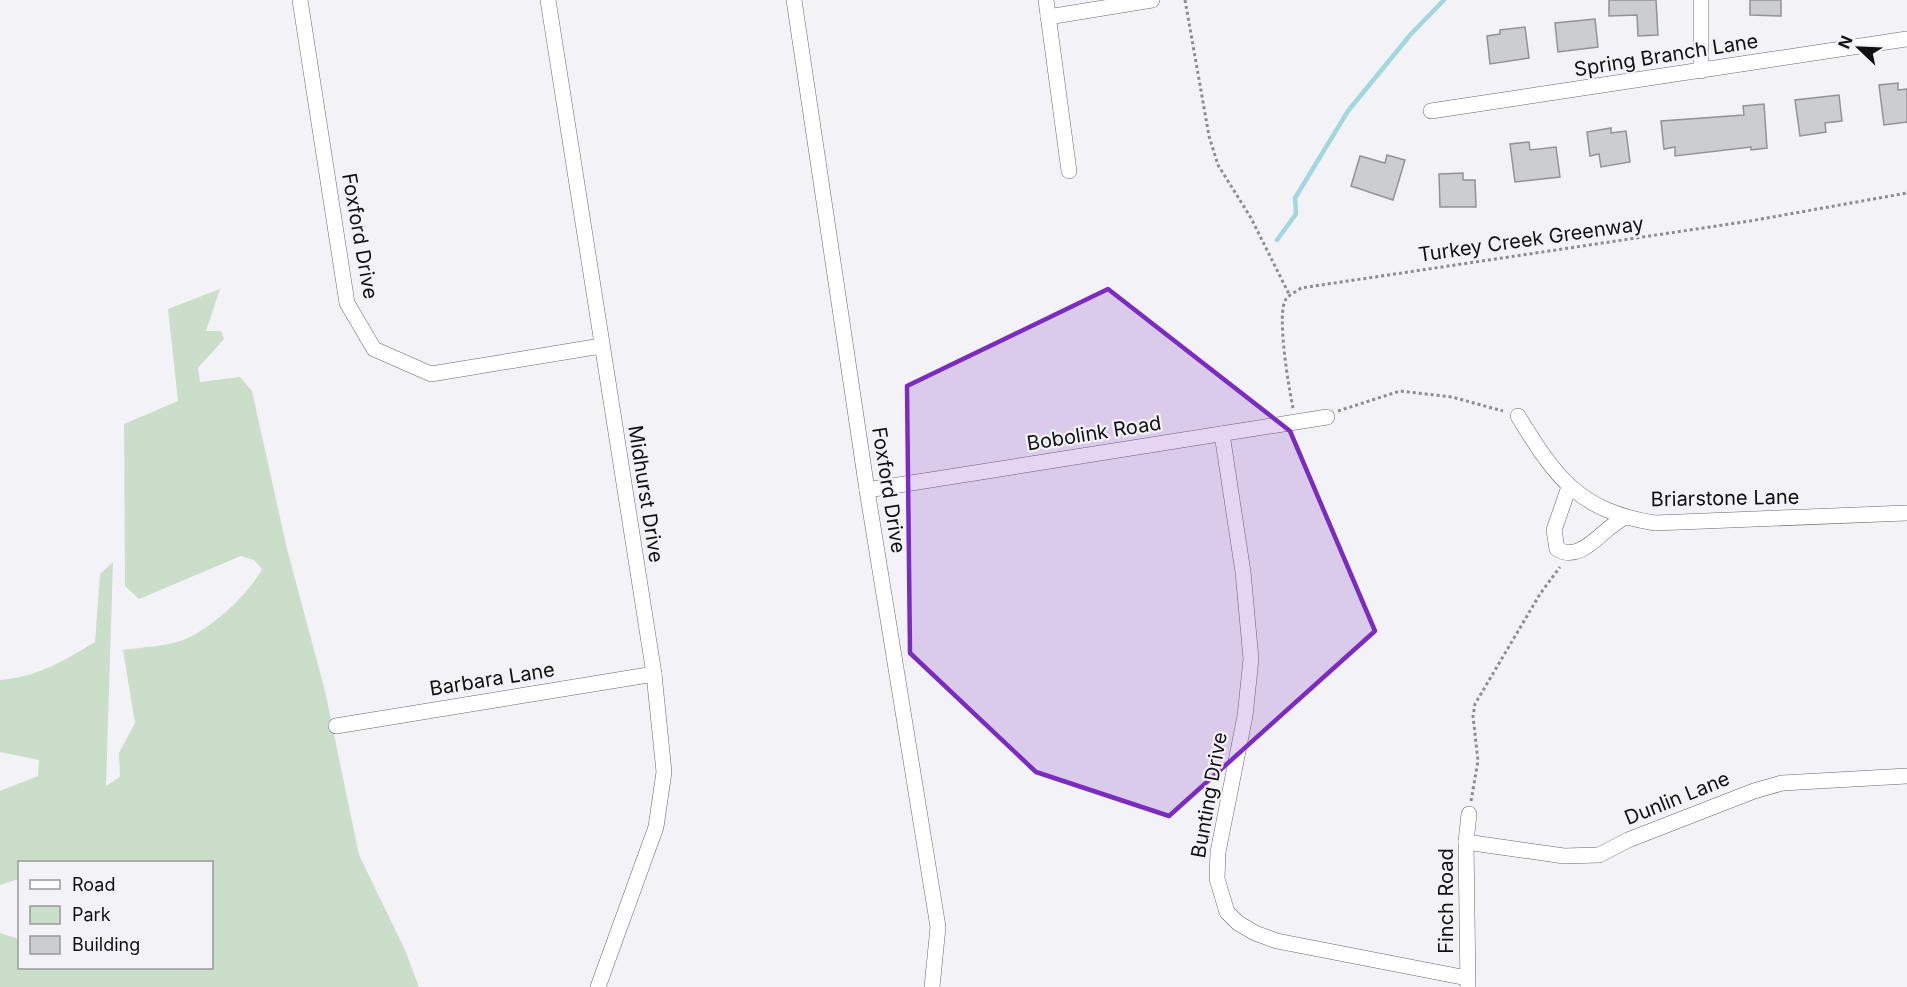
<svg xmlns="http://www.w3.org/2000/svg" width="1907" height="987" font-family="Inter,sans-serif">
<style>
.green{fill:#cadec9}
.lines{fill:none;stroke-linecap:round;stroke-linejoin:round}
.stream{stroke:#a2d8dd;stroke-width:4.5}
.building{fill:#cccdd0;stroke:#939396;stroke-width:1.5}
.minor-casing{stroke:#68696c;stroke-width:16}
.path{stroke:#8d8d90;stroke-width:3;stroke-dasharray:3 3;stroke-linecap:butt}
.minor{stroke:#fff;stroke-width:15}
.marked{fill:#7b2cbf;fill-opacity:0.2;stroke:#7b2cbf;stroke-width:4.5;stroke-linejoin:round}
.labels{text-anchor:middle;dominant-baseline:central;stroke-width:4.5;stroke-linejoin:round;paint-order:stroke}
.street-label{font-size:20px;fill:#111113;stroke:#f3f3f7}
</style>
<rect width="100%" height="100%" fill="#f3f3f7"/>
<!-- green -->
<path class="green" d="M220,289L206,331H221L224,339L198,368L200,382L240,377L252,391L287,549L325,691L359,855L405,950L419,987H0V933L19,939L20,968H212V862H20L19,879L0,885V791L38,776L39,760L0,752V680C37,677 64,661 95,642L100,574L113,562L106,786L120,777L119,753L135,723L123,650C142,647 165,647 183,640C210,630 249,594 262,569L254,560L241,556L139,599L125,586L124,424L178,401L168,309Z"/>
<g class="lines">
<!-- stream -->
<polyline class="stream" points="1277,240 1296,214 1295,198 1348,111 1411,34 1444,0"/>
</g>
<!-- building -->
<g class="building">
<polygon points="1609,0 1656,0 1658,35 1638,36 1637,15 1609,16"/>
<polygon points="1750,0 1781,0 1781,16 1750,15"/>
<polygon points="1595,19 1598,47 1558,52 1555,23"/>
<polygon points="1525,27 1529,58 1490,64 1487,36 1500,34 1500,30"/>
<polygon points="1898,83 1898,90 1907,89 1907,122 1884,125 1879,85"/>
<polygon points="1839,95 1842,121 1825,123 1826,132 1800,136 1795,100"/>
<polygon points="1764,104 1767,148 1751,150 1751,147 1675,156 1675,147 1664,149 1661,121 1744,115 1743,106"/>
<polygon points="1611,128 1611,133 1626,131 1630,162 1601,167 1599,154 1590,156 1587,132"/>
<polygon points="1529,142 1530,150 1556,147 1560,177 1515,182 1510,144"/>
<polygon points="1387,155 1405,160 1393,200 1351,186 1360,156 1385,163"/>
<polygon points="1463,173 1463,180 1475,180 1476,207 1440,207 1439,174"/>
</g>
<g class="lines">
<defs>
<g id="minor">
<polyline points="300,0 347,303 374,349 431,374 601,346"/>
<polyline points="548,0 654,674 664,772 656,827 598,987"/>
<polyline points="794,0 867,490 938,927 932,987"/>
<polyline points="1046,0 1069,171"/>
<polyline points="1701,0 1701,71"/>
<polyline points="1048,17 1152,0"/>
<polyline points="1431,111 1907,39"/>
<path d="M1518,416C1556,478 1579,511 1655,523L1907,513"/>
<polyline points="1222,434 1243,572 1251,659 1245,716 1218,852 1217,879 1227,912 1238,923 1255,933 1277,941 1467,978"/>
<path d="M1569,487L1554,530L1557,549C1582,564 1602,528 1624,518"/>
<polyline points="867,490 1327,417"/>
<polyline points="336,726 654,674"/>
<polyline points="1466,842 1564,856 1599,855 1628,840 1754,791 1782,783 1907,776"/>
<polyline points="1468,987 1466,842 1469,814"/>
</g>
</defs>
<!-- minor casing -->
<use href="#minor" class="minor-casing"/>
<!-- path -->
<g class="path">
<polyline points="1185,0 1209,136 1218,165 1251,218 1290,296"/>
<path d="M1293,408C1289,389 1276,313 1286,299C1289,295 1297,291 1301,288L1750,221L1907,193"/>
<polyline points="1338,411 1400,391 1452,397 1503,411"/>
<polyline points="1471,801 1478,761 1473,716 1475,704 1540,594 1560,567"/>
</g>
<!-- minor -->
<use href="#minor" class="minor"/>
</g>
<!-- marked area -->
<path class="marked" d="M1108,289L1290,431L1375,631L1169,816L1036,772L910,653L907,386Z"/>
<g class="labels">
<!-- street labels -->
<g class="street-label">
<text transform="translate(1666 55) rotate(-9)">Spring Branch Lane</text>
<text transform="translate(360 236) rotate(80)">Foxford Drive</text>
<text transform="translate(1531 239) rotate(-8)">Turkey Creek Greenway</text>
<text transform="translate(1094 433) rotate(-9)">Bobolink Road</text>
<text transform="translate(889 490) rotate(81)">Foxford Drive</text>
<text transform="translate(646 494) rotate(81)">Midhurst Drive</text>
<text transform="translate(1725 498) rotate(-1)">Briarstone Lane</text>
<text transform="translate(492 679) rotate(-9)">Barbara Lane</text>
<text transform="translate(1209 795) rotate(-80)">Bunting Drive</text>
<text transform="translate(1677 798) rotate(-22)">Dunlin Lane</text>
<text transform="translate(1446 901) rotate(-90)">Finch Road</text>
</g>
</g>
<!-- legend -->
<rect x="18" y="861" width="195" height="108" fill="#f3f3f7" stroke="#99999c" stroke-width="1.5"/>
<rect x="30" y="880" width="30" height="9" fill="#ffffff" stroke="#99999c" stroke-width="1.5"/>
<text x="72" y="891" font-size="18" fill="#111113">Road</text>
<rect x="30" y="906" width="30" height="18" fill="#cadec9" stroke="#99999c" stroke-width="1.5"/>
<text x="72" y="921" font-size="18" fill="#111113">Park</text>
<rect x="30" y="936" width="30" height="18" fill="#cccdd0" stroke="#99999c" stroke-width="1.5"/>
<text x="72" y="951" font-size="18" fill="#111113">Building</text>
<!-- north arrow -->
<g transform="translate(1859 48) rotate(293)" stroke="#f3f3f7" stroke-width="4.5" paint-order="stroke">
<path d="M0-4.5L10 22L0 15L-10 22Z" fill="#111113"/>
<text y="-9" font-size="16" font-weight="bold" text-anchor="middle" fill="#111113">N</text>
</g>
</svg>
